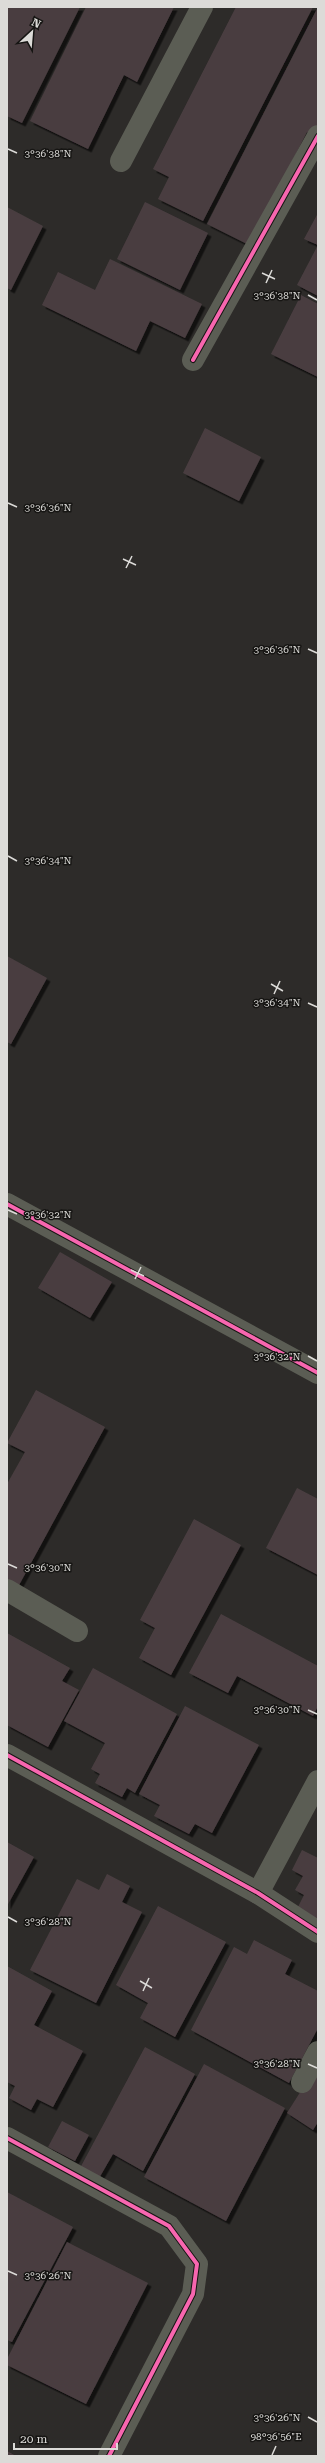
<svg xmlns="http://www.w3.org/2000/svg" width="325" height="2463" font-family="'Roboto Serif',serif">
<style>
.building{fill:#4a3e41;filter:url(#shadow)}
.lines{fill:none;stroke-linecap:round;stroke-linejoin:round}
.street{stroke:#5b5d54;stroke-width:22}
.cycleway-casing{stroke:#161513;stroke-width:6}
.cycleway{stroke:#f766af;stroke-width:4}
.ticks{fill:none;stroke:#dcdbd8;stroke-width:1.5}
.ticks-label{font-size:10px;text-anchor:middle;fill:#dcdbd8;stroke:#161513;stroke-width:3;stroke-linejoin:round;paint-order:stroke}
</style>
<defs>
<filter id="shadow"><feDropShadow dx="3.5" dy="3.5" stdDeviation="0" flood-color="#0009"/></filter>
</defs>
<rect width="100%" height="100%" fill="#2d2b29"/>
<!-- building -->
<g class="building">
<polygon points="7,7 80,7 22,123 7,116"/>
<polygon points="86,7 174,7 137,82 124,75 88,149 30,121"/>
<polygon points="236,7 313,7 203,221 158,199 169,177 153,169"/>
<polygon points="318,7 318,128 314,136 307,132 249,245 207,224"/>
<polygon points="145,202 208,233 180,290 117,259"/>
<polygon points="7,207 43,226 11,290 7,288"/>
<polygon points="318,213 318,296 297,285 318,245 304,239"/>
<polygon points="110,259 202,304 185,338 150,321 136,351 42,305 58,272 95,290"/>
<polygon points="301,295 318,304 318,377 271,354"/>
<polygon points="205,428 261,457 239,501 183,473"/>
<polygon points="7,956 47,978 11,1044 7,1042"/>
<polygon points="60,1252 112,1282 90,1318 38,1288"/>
<polygon points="36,1390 105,1427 18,1587 7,1581 7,1484 25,1452 7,1443"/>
<polygon points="297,1488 318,1499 318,1575 266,1548"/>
<polygon points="194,1519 241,1545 171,1675 139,1658 155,1628 140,1620"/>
<polygon points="221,1614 318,1666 318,1706 313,1716 237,1676 228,1693 189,1673"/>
<polygon points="7,1633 70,1668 62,1681 79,1690 48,1747 7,1725"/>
<polygon points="93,1668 177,1714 135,1793 127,1788 122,1797 95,1783 100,1774 91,1769 105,1743 64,1721"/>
<polygon points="185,1706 259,1745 212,1833 195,1824 189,1834 154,1816 160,1805 139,1794"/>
<polygon points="7,1842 34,1857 7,1906"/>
<polygon points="302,1850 318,1858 318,1922 296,1911 304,1895 295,1890 303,1876 292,1870"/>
<polygon points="107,1874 130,1886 122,1902 142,1912 96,2003 30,1970 77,1879 99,1890"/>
<polygon points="158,1906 226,1942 175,2037 140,2018 148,2003 116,1985"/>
<polygon points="254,1940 292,1960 285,1974 318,1991 318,2028 289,2083 191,2030 234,1947 247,1954"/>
<polygon points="7,1966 52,1991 34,2025 83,2051 53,2107 37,2099 31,2110 9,2098 15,2086 7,2082"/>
<polygon points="145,2047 195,2074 143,2171 113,2154 98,2180 79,2170"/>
<polygon points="204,2064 285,2108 226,2221 144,2177"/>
<polygon points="318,2064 318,2122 313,2130 287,2113"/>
<polygon points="62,2121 89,2135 75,2161 48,2147"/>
<polygon points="7,2192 73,2227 12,2342 7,2340"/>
<polygon points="67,2242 148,2283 86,2404 7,2365 7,2359"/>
<polygon points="7,2451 16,2456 7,2456"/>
</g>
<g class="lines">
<!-- street -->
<g class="street">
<polyline points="121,161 202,7"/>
<polyline points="193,360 318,136"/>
<polyline points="7,1204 318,1373"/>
<polyline points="7,1590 77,1631"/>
<polyline points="7,1755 258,1893 318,1932"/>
<polyline points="258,1893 318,1781"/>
<polyline points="302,2082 318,2052"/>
<polyline points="7,2138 169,2226 197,2264 193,2294 109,2456"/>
</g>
<defs>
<g id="cycleway">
<polyline points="193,360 318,136"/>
<polyline points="7,1204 318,1373"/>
<polyline points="7,1755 258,1893 318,1932"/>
<polyline points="7,2138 169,2226 197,2264 193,2294 109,2456"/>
</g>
</defs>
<!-- cycleway casing -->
<use href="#cycleway" class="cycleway-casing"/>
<!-- cycleway -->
<use href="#cycleway" class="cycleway"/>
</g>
<!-- ticks -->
<path class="ticks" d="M8,149L17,153M262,273L275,279M266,283L272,270M308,295L317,300M8,503L17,507M123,559L136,565M126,568L132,556M308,649L317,653M8,856L17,861M271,984L283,991M274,994L280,981M308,1003L317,1007M8,1210L17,1214M131,1270L144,1276M135,1279L141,1267M308,1356L317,1361M8,1564L17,1568M308,1710L317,1714M8,1917L17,1922M140,1981L152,1988M143,1991L149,1978M308,2064L317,2068M8,2271L17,2275M308,2417L317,2422M272,2455L276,2446"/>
<g class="ticks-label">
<text x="48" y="157">3°36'38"N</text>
<text x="277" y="299">3°36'38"N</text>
<text x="48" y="511">3°36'36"N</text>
<text x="277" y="653">3°36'36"N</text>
<text x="48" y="864">3°36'34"N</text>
<text x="277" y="1006">3°36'34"N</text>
<text x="48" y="1218">3°36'32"N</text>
<text x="277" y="1360">3°36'32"N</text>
<text x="48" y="1571">3°36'30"N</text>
<text x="277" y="1713">3°36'30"N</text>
<text x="48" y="1925">3°36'28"N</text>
<text x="277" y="2067">3°36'28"N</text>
<text x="48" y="2279">3°36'26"N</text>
<text x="277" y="2421">3°36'26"N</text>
<text x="276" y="2440">98°36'56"E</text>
</g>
<!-- border -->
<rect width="325" height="2463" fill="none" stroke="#dcdbd8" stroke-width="16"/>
<!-- north arrow -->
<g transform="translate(32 32) rotate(26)" stroke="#161513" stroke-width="3" paint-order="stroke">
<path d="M0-3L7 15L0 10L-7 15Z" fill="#dcdbd8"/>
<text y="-6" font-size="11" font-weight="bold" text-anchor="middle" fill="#dcdbd8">N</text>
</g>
<!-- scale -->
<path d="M14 2443v6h103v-6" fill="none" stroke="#dcdbd8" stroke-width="2"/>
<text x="20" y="2443" font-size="12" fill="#dcdbd8" stroke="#161513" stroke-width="3" paint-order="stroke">20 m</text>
</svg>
